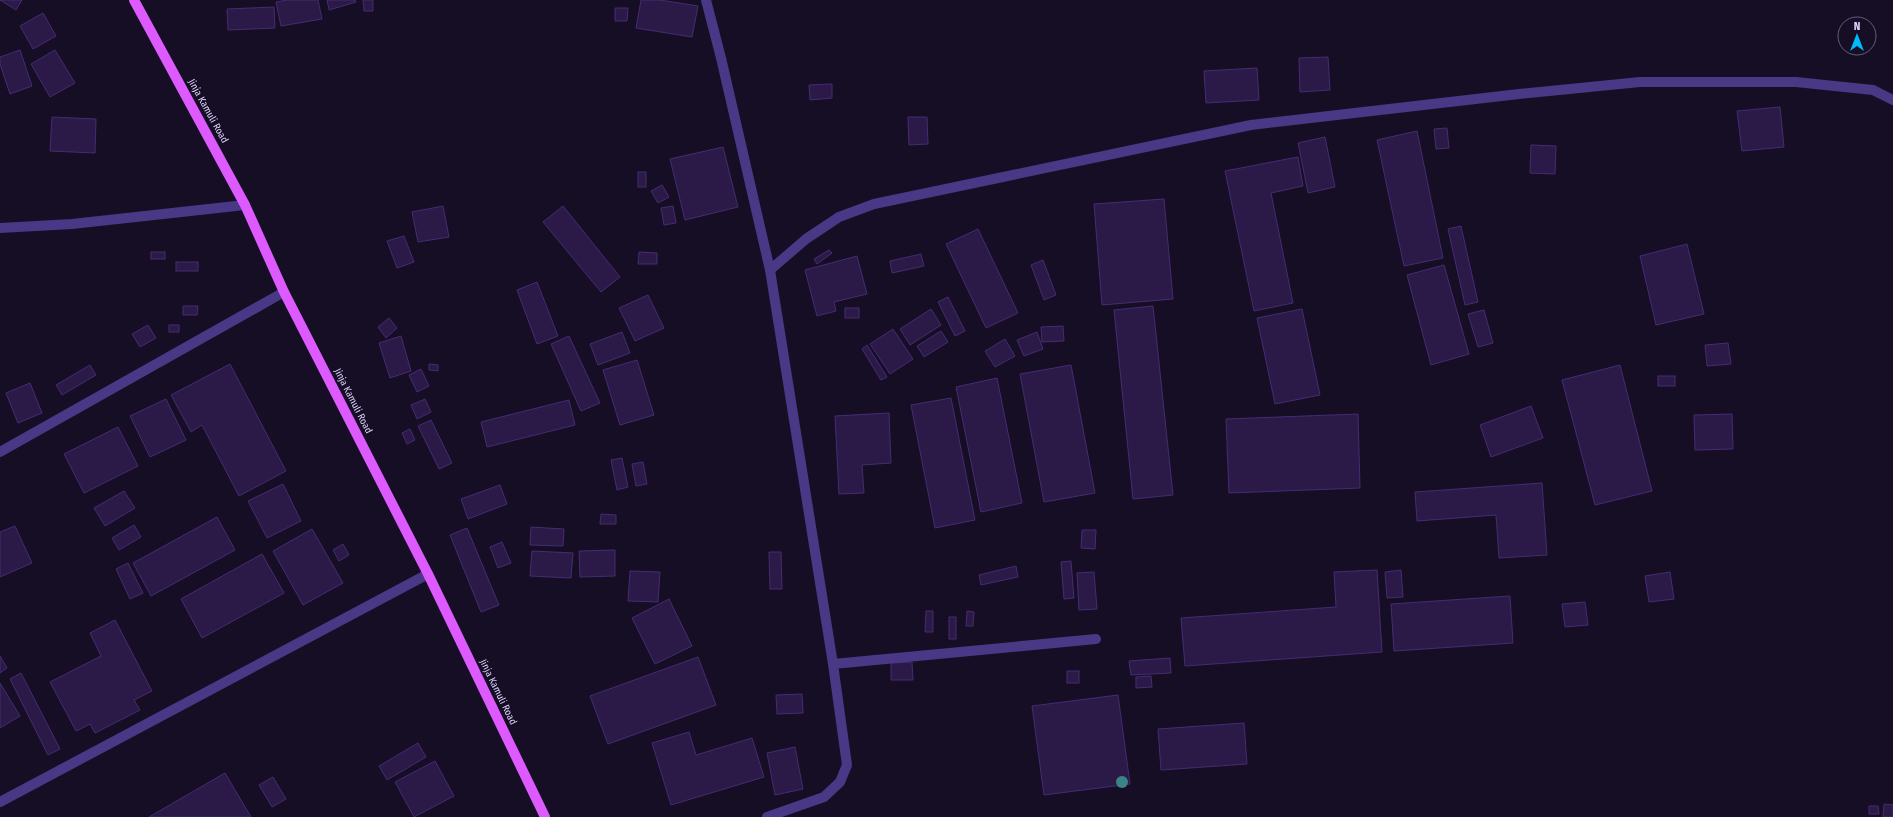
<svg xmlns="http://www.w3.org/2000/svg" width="1893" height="817" font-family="'Fira Sans Condensed',sans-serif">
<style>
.building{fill:#2b1a47;stroke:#462b73}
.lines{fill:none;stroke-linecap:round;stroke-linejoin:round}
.minor{stroke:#483886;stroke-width:10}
.major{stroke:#dd5aff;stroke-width:10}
.tree{fill:#3c8387}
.labels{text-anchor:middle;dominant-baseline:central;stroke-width:3.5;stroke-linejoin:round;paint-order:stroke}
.street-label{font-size:10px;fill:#dfd3ff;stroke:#160e25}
</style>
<rect width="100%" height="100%" fill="#160e25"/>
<!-- building -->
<g class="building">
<polygon points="0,0 22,0 16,10"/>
<polygon points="287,0 318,0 322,19 281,26 276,2"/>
<polygon points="327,0 355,0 356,2 329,10"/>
<polygon points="363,0 373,0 373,11 364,11"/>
<polygon points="641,0 660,0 698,6 692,37 636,28"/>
<polygon points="274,7 275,28 228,30 227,9"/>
<polygon points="615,8 628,8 627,21 615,21"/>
<polygon points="43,13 56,36 33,49 20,26"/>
<polygon points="20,50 32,86 10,94 0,64 0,57"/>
<polygon points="55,50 75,83 50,97 31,64"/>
<polygon points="1328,57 1330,90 1300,92 1299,58"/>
<polygon points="1257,68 1259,100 1206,103 1204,71"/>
<polygon points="832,84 832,98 810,100 809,85"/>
<polygon points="1780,107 1784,147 1742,151 1737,111"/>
<polygon points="52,117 96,119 95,153 50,151"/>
<polygon points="908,117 927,117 928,144 909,145"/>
<polygon points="1447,128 1449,148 1436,149 1434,129"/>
<polygon points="1417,131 1443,258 1404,266 1377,140"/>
<polygon points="1325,137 1335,187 1308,193 1298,143"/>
<polygon points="1531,145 1556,146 1555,174 1530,173"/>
<polygon points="723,147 738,207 685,220 670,159"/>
<polygon points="1298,157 1303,186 1271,193 1293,303 1254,311 1225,171"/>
<rect x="638" y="172" width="8" height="15"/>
<polygon points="662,185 669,197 658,203 651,191"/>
<polygon points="1164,199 1173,299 1102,305 1094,204"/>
<polygon points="443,206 449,237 418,242 412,212"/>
<polygon points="563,206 620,277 601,292 543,222"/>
<polygon points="673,206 676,223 664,225 661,208"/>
<polygon points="1461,226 1478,302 1465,305 1448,229"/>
<polygon points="978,229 1018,313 986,328 946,244"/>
<polygon points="404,236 414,262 397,268 387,241"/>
<polygon points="1687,244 1704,314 1656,325 1640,256"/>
<polygon points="829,250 832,253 817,264 814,259"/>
<rect x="151" y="252" width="14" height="7"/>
<polygon points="639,252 657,253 657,264 638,264"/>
<polygon points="921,254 924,266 892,273 890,261"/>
<polygon points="857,256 867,294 834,302 836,311 817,316 805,270"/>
<polygon points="1043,260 1056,295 1044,300 1031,265"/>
<rect x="176" y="262" width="22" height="9"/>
<polygon points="1444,265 1469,354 1431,365 1407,275"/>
<polygon points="537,282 558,336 537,344 517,290"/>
<polygon points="648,295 664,328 635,341 619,308"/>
<polygon points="948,297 965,331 955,336 938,302"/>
<polygon points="183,306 198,306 197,315 183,315"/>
<polygon points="1153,306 1173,495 1133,499 1114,310"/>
<rect x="845" y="308" width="14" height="10"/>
<polygon points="931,309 941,325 910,345 900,329"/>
<polygon points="1302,309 1320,395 1275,404 1257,318"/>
<polygon points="1484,310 1493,343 1478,347 1468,314"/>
<polygon points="389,318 397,328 386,338 378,327"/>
<polygon points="148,325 156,338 140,347 132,334"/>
<rect x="169" y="325" width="10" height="7"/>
<polygon points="1063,326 1064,341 1042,342 1041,327"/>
<polygon points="893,329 913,359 890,374 870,344"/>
<polygon points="941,331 948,342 924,357 917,346"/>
<polygon points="622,332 630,353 598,365 590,344"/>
<polygon points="1037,332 1043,349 1024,356 1017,340"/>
<polygon points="401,336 411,371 390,378 379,343"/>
<polygon points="569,336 600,403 581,411 551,344"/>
<polygon points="1005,339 1015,356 995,367 985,351"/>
<polygon points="1728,343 1731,364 1707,366 1705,345"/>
<polygon points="867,345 887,377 881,380 862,349"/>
<polygon points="637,360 654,415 620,425 603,370"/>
<polygon points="230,364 286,471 239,496 202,425 191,432 171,395"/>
<polygon points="429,364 438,365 438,371 429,370"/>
<polygon points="90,365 96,375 62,395 56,385"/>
<polygon points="1071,365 1095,493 1044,502 1020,374"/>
<polygon points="1620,365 1652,491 1595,505 1562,380"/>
<polygon points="421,369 429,386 417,392 409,375"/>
<rect x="1658" y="376" width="17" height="10"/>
<polygon points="997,378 1022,503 981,512 956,387"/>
<polygon points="30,383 42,413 18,423 6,393"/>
<polygon points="951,398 975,520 935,528 911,405"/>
<polygon points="166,399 186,440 150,457 130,416"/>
<polygon points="425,399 431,412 417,419 411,405"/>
<polygon points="569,400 575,425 487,447 481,422"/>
<polygon points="1531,406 1543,438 1491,457 1480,425"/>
<polygon points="889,413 891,463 862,465 864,493 839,494 835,416"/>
<polygon points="1358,414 1360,488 1229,493 1226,419"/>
<polygon points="1732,414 1733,449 1695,450 1694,415"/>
<polygon points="431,420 452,463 439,469 418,426"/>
<polygon points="118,427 138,466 84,493 64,454"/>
<polygon points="410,429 415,440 407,444 402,433"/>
<polygon points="622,458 628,487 617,490 611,460"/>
<polygon points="643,462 647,484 636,486 632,464"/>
<polygon points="1542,483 1547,555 1499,558 1496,515 1417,521 1415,492"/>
<polygon points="283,484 301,521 267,538 248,501"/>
<polygon points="500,485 507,504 468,519 461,499"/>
<polygon points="124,491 135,508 105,526 94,508"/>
<polygon points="601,514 616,515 616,524 600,524"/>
<polygon points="217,517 235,550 151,596 133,563"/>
<polygon points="134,525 141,537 119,550 112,538"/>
<polygon points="15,526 32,563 0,577 0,532"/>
<polygon points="531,527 564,529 563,546 530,545"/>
<polygon points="467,528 499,605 481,612 450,535"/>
<polygon points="312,529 343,583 303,605 273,551"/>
<polygon points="1082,530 1096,530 1095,549 1081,548"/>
<polygon points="502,542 511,563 498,568 490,547"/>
<polygon points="343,544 349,555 339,561 333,550"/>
<polygon points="615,550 615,576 580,577 579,551"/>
<polygon points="532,551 573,553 571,578 530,576"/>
<polygon points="769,552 781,552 782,589 770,589"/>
<polygon points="262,554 284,593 202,638 181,599"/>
<polygon points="1071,561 1074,598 1064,599 1061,562"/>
<polygon points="128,563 143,593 130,599 116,569"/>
<polygon points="1016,566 1018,577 981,585 979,575"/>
<polygon points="1377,570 1382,652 1185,666 1181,618 1336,607 1334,572"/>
<polygon points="1401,570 1403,597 1387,598 1385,572"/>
<polygon points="630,571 660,572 658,602 628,601"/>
<polygon points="1094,572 1097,609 1079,610 1077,573"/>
<polygon points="1670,572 1674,599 1649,602 1645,576"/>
<polygon points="1510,596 1513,643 1394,651 1391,604"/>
<polygon points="669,599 692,646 655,664 632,618"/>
<polygon points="1585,602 1588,625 1565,627 1562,604"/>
<polygon points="926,611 933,611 933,632 925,632"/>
<polygon points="967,611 974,612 973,626 966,626"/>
<rect x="949" y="617" width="7" height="22"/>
<polygon points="115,620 152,691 134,700 140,710 95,733 90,724 76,731 50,682 101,656 90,633"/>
<polygon points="0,656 7,668 0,673"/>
<polygon points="698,657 716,705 608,744 590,696"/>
<polygon points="1170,658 1171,673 1131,675 1129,661"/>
<polygon points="912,662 913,680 891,680 891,663"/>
<rect x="1067" y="671" width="12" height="12"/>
<polygon points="21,673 60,749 48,755 10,679"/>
<polygon points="1151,676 1152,687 1136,688 1136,677"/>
<polygon points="0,683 20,716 0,728"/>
<polygon points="802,694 803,713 777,714 776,695"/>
<polygon points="1118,695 1130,784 1044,795 1032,706"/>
<polygon points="1244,723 1247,764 1161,770 1158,729"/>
<polygon points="689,732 696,755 752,738 764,777 671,805 652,743"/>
<polygon points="418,743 426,757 387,780 379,766"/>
<polygon points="795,747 803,789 775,795 767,753"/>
<polygon points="435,761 454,796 414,817 395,782"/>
<polygon points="225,773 251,817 149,817"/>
<polygon points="273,777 286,799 272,807 259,785"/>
<polygon points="1884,804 1893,805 1893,817 1883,817"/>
<polygon points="1869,806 1878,806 1879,814 1869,814"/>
</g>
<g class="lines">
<!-- minor -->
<g class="minor">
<polyline points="706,0 721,58 770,270"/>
<polyline points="0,228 72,224 245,205"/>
<polyline points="0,452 284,292"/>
<polyline points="833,664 770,270 806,239 839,217 874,204 1251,125 1519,94 1640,82 1796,82 1873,90 1893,100"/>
<polyline points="0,802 428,574"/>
<polyline points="767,817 824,797 840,782 847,765 833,664 1096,639"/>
</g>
<!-- major -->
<polyline class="major" points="134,0 245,205 284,292 428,574 545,817"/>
</g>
<!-- trees -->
<circle class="tree" cx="1122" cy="782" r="6"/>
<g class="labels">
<!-- street labels -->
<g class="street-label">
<text transform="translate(208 111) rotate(61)">Jinja Kamuli Road</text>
<text transform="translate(353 401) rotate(63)">Jinja Kamuli Road</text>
<text transform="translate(498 692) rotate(64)">Jinja Kamuli Road</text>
</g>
</g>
<!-- north arrow -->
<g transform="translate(1857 36)"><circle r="19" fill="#160e25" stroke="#665d7c"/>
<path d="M0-3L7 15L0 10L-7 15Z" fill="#00b9fe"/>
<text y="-6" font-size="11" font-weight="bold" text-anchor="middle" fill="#dfd3ff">N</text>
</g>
</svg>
